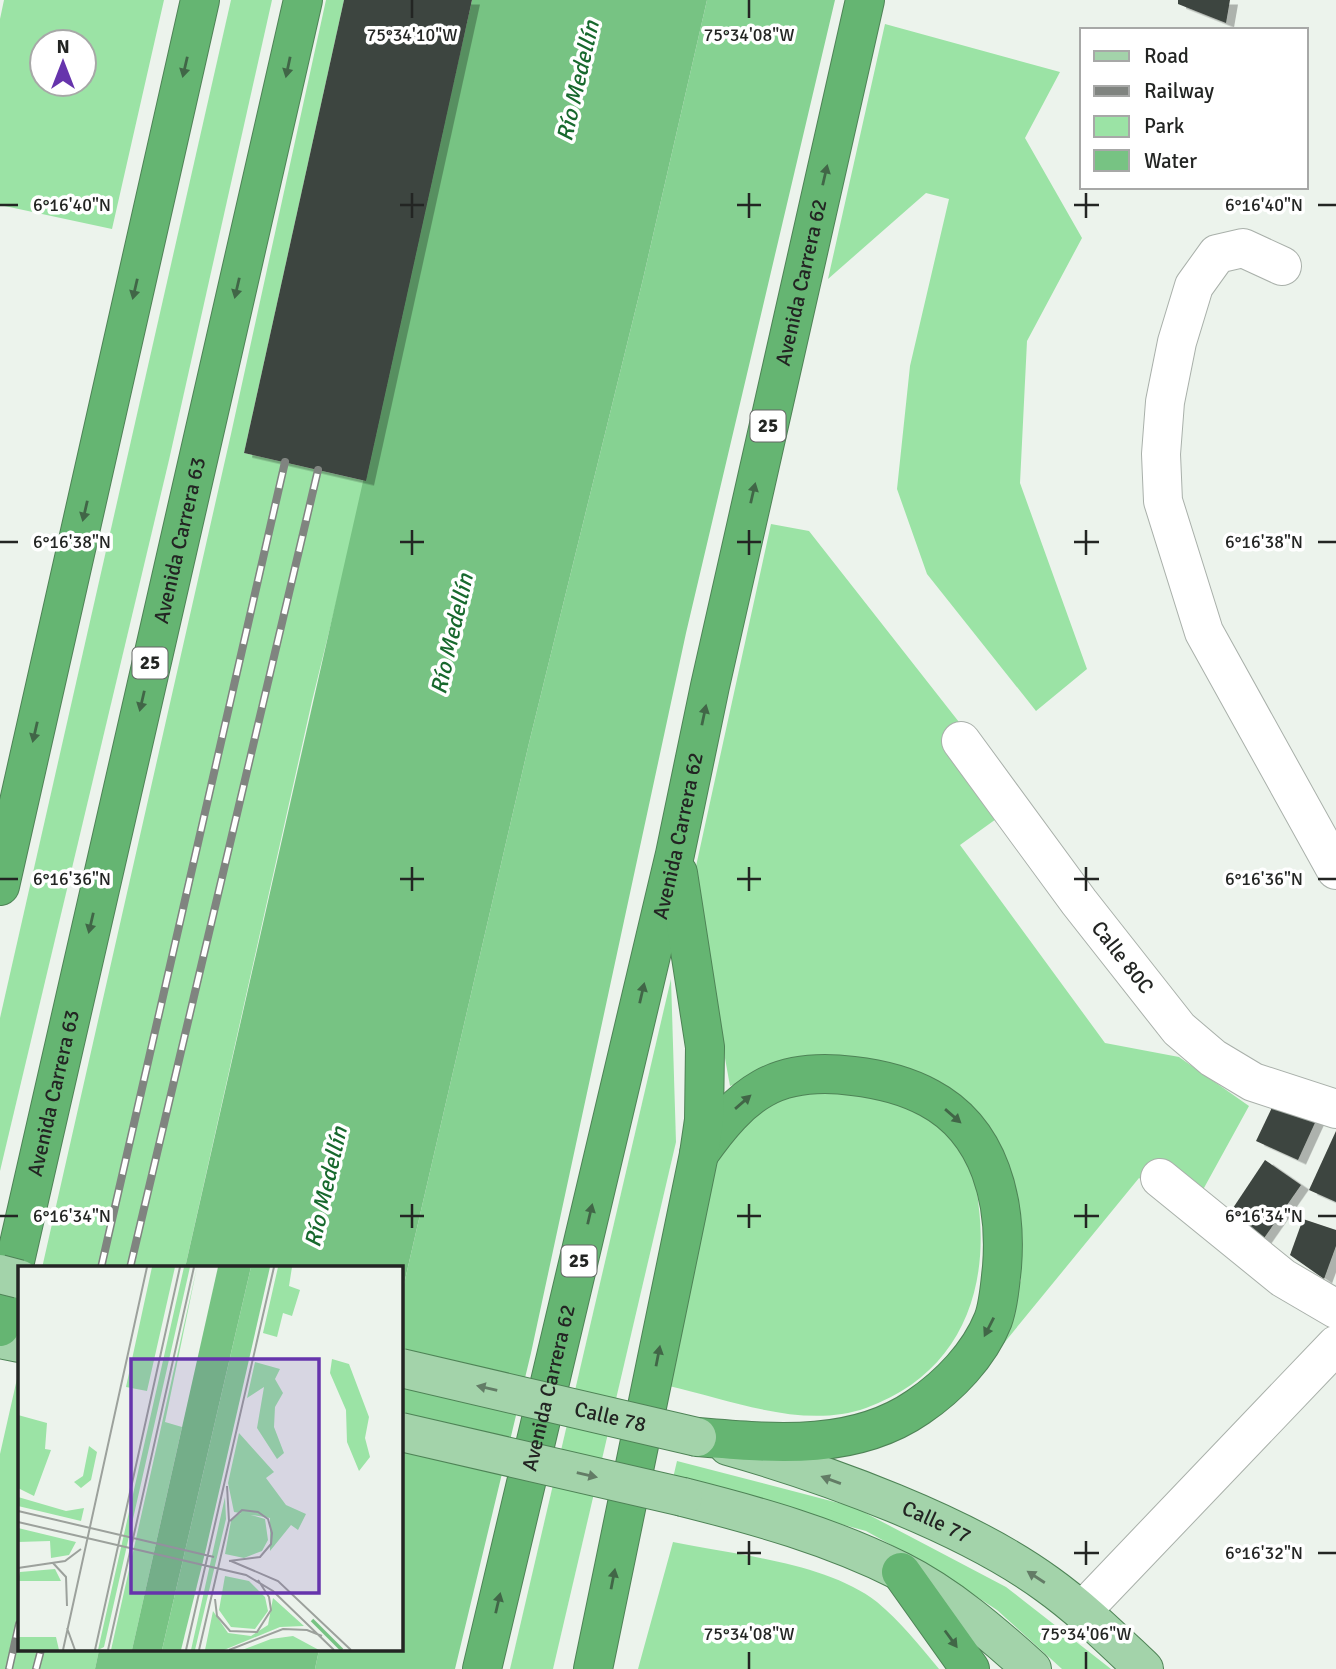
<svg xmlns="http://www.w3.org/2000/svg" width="1336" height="1669" font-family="Signika,sans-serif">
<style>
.green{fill:#9be3a5;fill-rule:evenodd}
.forest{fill:#86d292}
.water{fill:#77c383}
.building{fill:#3e443f;filter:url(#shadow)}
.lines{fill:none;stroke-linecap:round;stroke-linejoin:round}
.minor-casing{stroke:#a9b0aa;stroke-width:40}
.major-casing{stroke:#4e8356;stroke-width:40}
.highway-casing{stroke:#4e8356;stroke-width:40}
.minor{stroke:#fff;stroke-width:38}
.major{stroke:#a3d3aa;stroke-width:38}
.highway{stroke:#65b572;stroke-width:38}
.rail-casing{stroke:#808480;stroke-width:8}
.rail{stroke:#fff;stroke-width:5;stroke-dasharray:16;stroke-linecap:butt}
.major-bridge-casing{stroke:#4e8356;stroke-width:40;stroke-linecap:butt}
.major-bridge{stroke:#a3d3aa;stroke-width:38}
.oneway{fill:#416647}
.oneway2{fill:#637c66}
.ticks{fill:none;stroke:#232523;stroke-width:2.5}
.labels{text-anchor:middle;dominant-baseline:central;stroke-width:7;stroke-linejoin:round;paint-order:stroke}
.shield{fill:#fff;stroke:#656665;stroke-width:2}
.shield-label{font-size:19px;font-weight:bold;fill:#232523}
.street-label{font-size:21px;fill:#232523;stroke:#fff}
.water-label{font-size:23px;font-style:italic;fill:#17682d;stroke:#fff}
.inset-river{fill:none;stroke:#77c383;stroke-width:3.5}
.inset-road{fill:none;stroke:#9ca19c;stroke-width:2}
.view{fill:#6634ac;fill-opacity:0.15;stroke:#6634ac;stroke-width:3.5}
.inset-edge{fill:none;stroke:#232523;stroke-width:3.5}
.ticks-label{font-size:18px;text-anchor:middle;fill:#232523;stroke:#fff;stroke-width:7;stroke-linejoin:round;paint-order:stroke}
</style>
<defs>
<filter id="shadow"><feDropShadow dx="8" dy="4.5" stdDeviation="0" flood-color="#0004"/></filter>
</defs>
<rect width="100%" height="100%" fill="#ecf3ec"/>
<!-- green -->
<g class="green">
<path d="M4,0H164L112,229L0,205V19ZM42,42H84V84H42Z"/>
<polygon points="231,0 272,0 169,460 0,1171 0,1018"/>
<polygon points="326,0 344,0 244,453 366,481 312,701 185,1268 42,1268 231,434"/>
<polygon points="885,24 1060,72 1025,138 1082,238 1027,341 1020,483 1087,669 1036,711 927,574 897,489 910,366 949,199 926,193 828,279"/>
<polygon points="771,524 809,531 1021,801 960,845 1105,1043 1179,1057 1249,1106 1188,1217 1139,1178 986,1365 1021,1280 1017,1193 988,1130 775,1068 730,1086 693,880"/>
<polygon points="671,979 676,1142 553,1669 510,1669"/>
<path d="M816,1086C862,1096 919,1099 954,1135C971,1153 977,1185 979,1209C989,1298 955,1376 866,1408C804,1430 731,1400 669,1386L713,1153L745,1113Z"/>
<polygon points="19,1370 19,1650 99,1650 95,1669 0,1669 0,1454"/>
<polygon points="677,1461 854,1507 1006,1587 1111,1669 1062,1669 997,1610 933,1568 866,1531 673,1478"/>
<path d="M673,1542C735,1555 826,1562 877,1602C900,1621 920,1646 939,1669H638Z"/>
</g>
<!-- forest -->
<polygon class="forest" points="707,0 835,0 686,633 531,1353 455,1669 315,1669 319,1650 401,1650 401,1297 529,743 643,279"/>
<!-- water -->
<g class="water">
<polygon points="472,0 707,0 643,279 529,743 401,1297 401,1268 185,1268"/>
<polygon points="99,1650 319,1650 315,1669 95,1669"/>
</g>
<!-- building -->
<g class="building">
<polygon points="344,0 472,0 366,481 244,453"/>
<polygon points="1178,0 1230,0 1226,23 1178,4"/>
<polygon points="1277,1097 1319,1114 1298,1160 1256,1141"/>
<polygon points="1336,1131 1336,1202 1309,1190"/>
<polygon points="1265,1160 1301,1185 1262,1241 1227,1217"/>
<polygon points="1303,1219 1336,1230 1336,1246 1324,1279 1290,1255"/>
</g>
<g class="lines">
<defs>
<g id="minor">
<polyline points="1282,266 1243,248 1217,254 1194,286 1177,342 1165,402 1161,454 1163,501 1204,632 1336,870"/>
<path id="s1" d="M961,741L1079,902L1179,1029L1213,1058L1253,1082L1336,1109"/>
<polyline points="1160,1178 1283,1278 1336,1309"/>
<polyline points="1082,1611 1336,1345"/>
</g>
<g id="major">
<polyline points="0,1339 19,1343"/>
<path id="s2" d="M728,1446C827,1474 965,1524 1047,1584C1082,1609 1112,1639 1144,1669"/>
<path d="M683,1497C758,1516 830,1536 900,1571C948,1595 992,1633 1032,1669"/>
</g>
<g id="highway">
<polyline points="0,886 200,0"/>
<path id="s3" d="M0,1327L303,0"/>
<path d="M697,1437C771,1443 853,1452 918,1407C949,1386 979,1355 993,1320C999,1304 1000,1284 1002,1267C1007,1203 991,1131 929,1098C905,1085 880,1079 853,1076C775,1066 742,1093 699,1154"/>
<polyline points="901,1572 970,1669"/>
<path id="s4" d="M482,1669L675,854L710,686L865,0"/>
<polyline points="593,1669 699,1154 704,1120 705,1047 678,873"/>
</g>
</defs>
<!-- minor casing -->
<use href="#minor" class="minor-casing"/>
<!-- major casing -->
<use href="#major" class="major-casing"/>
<!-- highway casing -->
<use href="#highway" class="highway-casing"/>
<!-- minor -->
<use href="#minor" class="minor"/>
<!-- major -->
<use href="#major" class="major"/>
<!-- highway -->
<use href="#highway" class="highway"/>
<defs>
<g id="rail">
<polyline points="101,1268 285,462"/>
<polyline points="130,1268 318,470"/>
<polyline points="9,1669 19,1624"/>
<polyline points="36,1669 41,1650"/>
</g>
</defs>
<!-- rail casing -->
<use href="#rail" class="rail-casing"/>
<!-- rail -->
<use href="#rail" class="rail"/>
<defs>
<g id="major-bridge">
<polyline points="0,1274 19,1279"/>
<path id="s5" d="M401,1368L697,1437"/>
<polyline points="401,1432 683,1497"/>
</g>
</defs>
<!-- major-bridge casing -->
<use href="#major-bridge" class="major-bridge-casing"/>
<!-- major-bridge -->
<use href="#major-bridge" class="major-bridge"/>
</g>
<!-- one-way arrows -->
<defs><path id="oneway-solid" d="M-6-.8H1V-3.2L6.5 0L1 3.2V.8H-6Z" transform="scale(1.75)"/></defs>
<g class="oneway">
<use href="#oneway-solid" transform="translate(185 67) rotate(103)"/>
<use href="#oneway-solid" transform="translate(288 67) rotate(102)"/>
<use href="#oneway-solid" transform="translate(825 175) rotate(-77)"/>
<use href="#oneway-solid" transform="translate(237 288) rotate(103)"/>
<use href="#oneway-solid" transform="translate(135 289) rotate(103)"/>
<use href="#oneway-solid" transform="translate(753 493) rotate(-77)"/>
<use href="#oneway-solid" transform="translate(85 511) rotate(103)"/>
<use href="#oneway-solid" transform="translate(142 701) rotate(103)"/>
<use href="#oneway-solid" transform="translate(704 715) rotate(-78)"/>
<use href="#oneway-solid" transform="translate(35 732) rotate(103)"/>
<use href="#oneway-solid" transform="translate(91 923) rotate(103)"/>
<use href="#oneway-solid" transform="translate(642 993) rotate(-77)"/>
<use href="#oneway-solid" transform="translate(743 1102) rotate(-41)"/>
<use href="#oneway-solid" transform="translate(953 1116) rotate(41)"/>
<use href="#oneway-solid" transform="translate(590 1214) rotate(-77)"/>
<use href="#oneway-solid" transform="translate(989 1327) rotate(117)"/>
<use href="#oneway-solid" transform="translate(658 1356) rotate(-79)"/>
<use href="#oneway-solid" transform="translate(613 1579) rotate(-79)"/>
<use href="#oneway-solid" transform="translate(498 1603) rotate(-77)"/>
<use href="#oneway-solid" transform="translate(951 1639) rotate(54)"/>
</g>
<g class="oneway2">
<use href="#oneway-solid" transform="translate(487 1388) rotate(-167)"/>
<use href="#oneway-solid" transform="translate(587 1475) rotate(13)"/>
<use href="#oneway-solid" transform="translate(831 1480) rotate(-160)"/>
<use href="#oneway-solid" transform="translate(1036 1577) rotate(-147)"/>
</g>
<!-- ticks -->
<path class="ticks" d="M412,0V18M749,0V18M412,193V218M749,193V218M1086,193V218M0,205H18M400,205H424M737,205H761M1074,205H1099M1318,205H1336M412,530V555M749,530V555M1086,530V555M0,542H18M400,542H424M737,542H761M1074,542H1099M1318,542H1336M412,867V891M749,867V891M1086,867V891M0,879H18M400,879H424M737,879H761M1074,879H1099M1318,879H1336M412,1204V1228M749,1204V1228M1086,1204V1228M0,1216H18M400,1216H424M737,1216H761M1074,1216H1099M1318,1216H1336M749,1541V1565M1086,1541V1565M737,1553H761M1074,1553H1099M1318,1553H1336M749,1652V1669M1086,1652V1669"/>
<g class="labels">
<!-- shield labels -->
<g class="shield">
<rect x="750.5" y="410.5" width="35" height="31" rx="5"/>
<rect x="132.5" y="647.5" width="35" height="31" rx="5"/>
<rect x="561.5" y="1245.5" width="35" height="31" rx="5"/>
</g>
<g class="shield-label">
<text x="768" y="426">25</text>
<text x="150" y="663">25</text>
<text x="579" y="1261">25</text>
</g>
<!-- street labels -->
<g class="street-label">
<text stroke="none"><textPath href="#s4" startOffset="1423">Avenida Carrera 62</textPath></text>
<text stroke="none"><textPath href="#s3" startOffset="807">Avenida Carrera 63</textPath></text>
<text stroke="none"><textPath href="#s4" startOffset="856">Avenida Carrera 62</textPath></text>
<text stroke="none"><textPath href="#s1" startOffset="270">Calle 80C</textPath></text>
<text stroke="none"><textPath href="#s3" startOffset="240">Avenida Carrera 63</textPath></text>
<text stroke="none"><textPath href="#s4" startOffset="289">Avenida Carrera 62</textPath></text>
<text stroke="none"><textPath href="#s5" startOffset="215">Calle 78</textPath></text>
<text stroke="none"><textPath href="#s2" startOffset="222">Calle 77</textPath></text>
</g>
<!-- water labels -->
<g class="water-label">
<text transform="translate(578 81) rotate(-77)">Río Medellín</text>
<text transform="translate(452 634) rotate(-77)">Río Medellín</text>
<text transform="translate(326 1187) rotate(-77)">Río Medellín</text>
</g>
</g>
<!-- overview -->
<g transform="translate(18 1266)">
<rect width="385" height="385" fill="#ecf3ec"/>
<path d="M134,1H157L129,125L108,121ZM166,1H172L86,381L80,384ZM179,1L147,156L164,161L114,384H93ZM260,1H274L271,20L282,24L274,50L265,47L259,71L245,67ZM314,93L331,98L351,151L347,172L352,191L341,205L329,176L328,144L312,107ZM237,96L262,103L257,113L265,127L257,141L256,161L266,187L259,193L239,162L246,121L229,132ZM0,149L29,157L27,183L33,184L16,230L0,222ZM221,167L256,206L248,212L268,239L288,248L280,264L273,259L252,285V252L216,246L210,217ZM71,180L79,186L73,214L63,222L56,216L65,210ZM0,231L48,245L66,242L63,255L0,240ZM207,231L208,253L177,384H173ZM223,246L247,253L250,274L244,285L226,292L207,288L213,255ZM0,262L58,276L51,289L33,292L32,275L0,276ZM37,303L43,315H0L2,306ZM207,310L231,315L247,331L250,345L237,363L213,361L201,344ZM255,332L286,360L262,361L206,384H187L195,345L210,367L233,370L250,359ZM275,370L301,384H224L253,373ZM0,371H38L41,384H0Z" fill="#9be3a5"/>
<path d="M233,1H252L188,283L163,384H144Z" fill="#86d292"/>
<path d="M200,1H233L144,384H114Z" fill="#77c383"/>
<path class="inset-river" d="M294,354L324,384"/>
<path class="inset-road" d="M0,245L196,291M0,256L228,309L255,325L316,384M211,295L242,291L253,278L254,267L250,253L240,246L224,244L212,255M213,295L260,315L333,384M35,297L48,311L49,340M0,302L47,295L63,283M197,333L199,350L212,365L239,366L253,344L251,331L240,314M49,362L57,384M45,384L129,1M77,384L162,1M90,384L176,1M168,384L256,1M181,384L211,255L209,220M211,384L265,363L289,364L304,370"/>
<path class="view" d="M113,93H301V327H113Z"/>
<rect width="385" height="385" class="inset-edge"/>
</g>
<g class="ticks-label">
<text x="412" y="41">75°34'10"W</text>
<text x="749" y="41">75°34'08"W</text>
<text x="72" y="211">6°16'40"N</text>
<text x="1264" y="211">6°16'40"N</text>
<text x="72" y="548">6°16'38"N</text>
<text x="1264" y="548">6°16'38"N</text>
<text x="72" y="885">6°16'36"N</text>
<text x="1264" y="885">6°16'36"N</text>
<text x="72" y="1222">6°16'34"N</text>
<text x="1264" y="1222">6°16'34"N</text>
<text x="1264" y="1559">6°16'32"N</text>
<text x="749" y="1640">75°34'08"W</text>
<text x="1086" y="1640">75°34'06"W</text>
</g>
<!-- legend -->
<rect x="1080" y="28" width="228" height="161" fill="#ffffff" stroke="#a7a8a7" stroke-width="2"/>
<rect x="1094" y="51" width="35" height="10" fill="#a3d3aa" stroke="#a7a8a7" stroke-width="2"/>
<text x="1144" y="63" font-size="21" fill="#232523">Road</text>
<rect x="1094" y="86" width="35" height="10" fill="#808480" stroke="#a7a8a7" stroke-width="2"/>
<text x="1144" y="98" font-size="21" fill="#232523">Railway</text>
<rect x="1094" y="116" width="35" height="21" fill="#9be3a5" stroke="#a7a8a7" stroke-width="2"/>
<text x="1144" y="133" font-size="21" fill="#232523">Park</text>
<rect x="1094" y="150" width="35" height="21" fill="#77c383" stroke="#a7a8a7" stroke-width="2"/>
<text x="1144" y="168" font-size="21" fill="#232523">Water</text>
<!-- north arrow -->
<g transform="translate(63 63)"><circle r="33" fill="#ffffff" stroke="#a7a8a7" stroke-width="2"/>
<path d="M0-5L12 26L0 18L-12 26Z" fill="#6634ac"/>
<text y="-10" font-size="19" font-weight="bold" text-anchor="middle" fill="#232523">N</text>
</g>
</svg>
